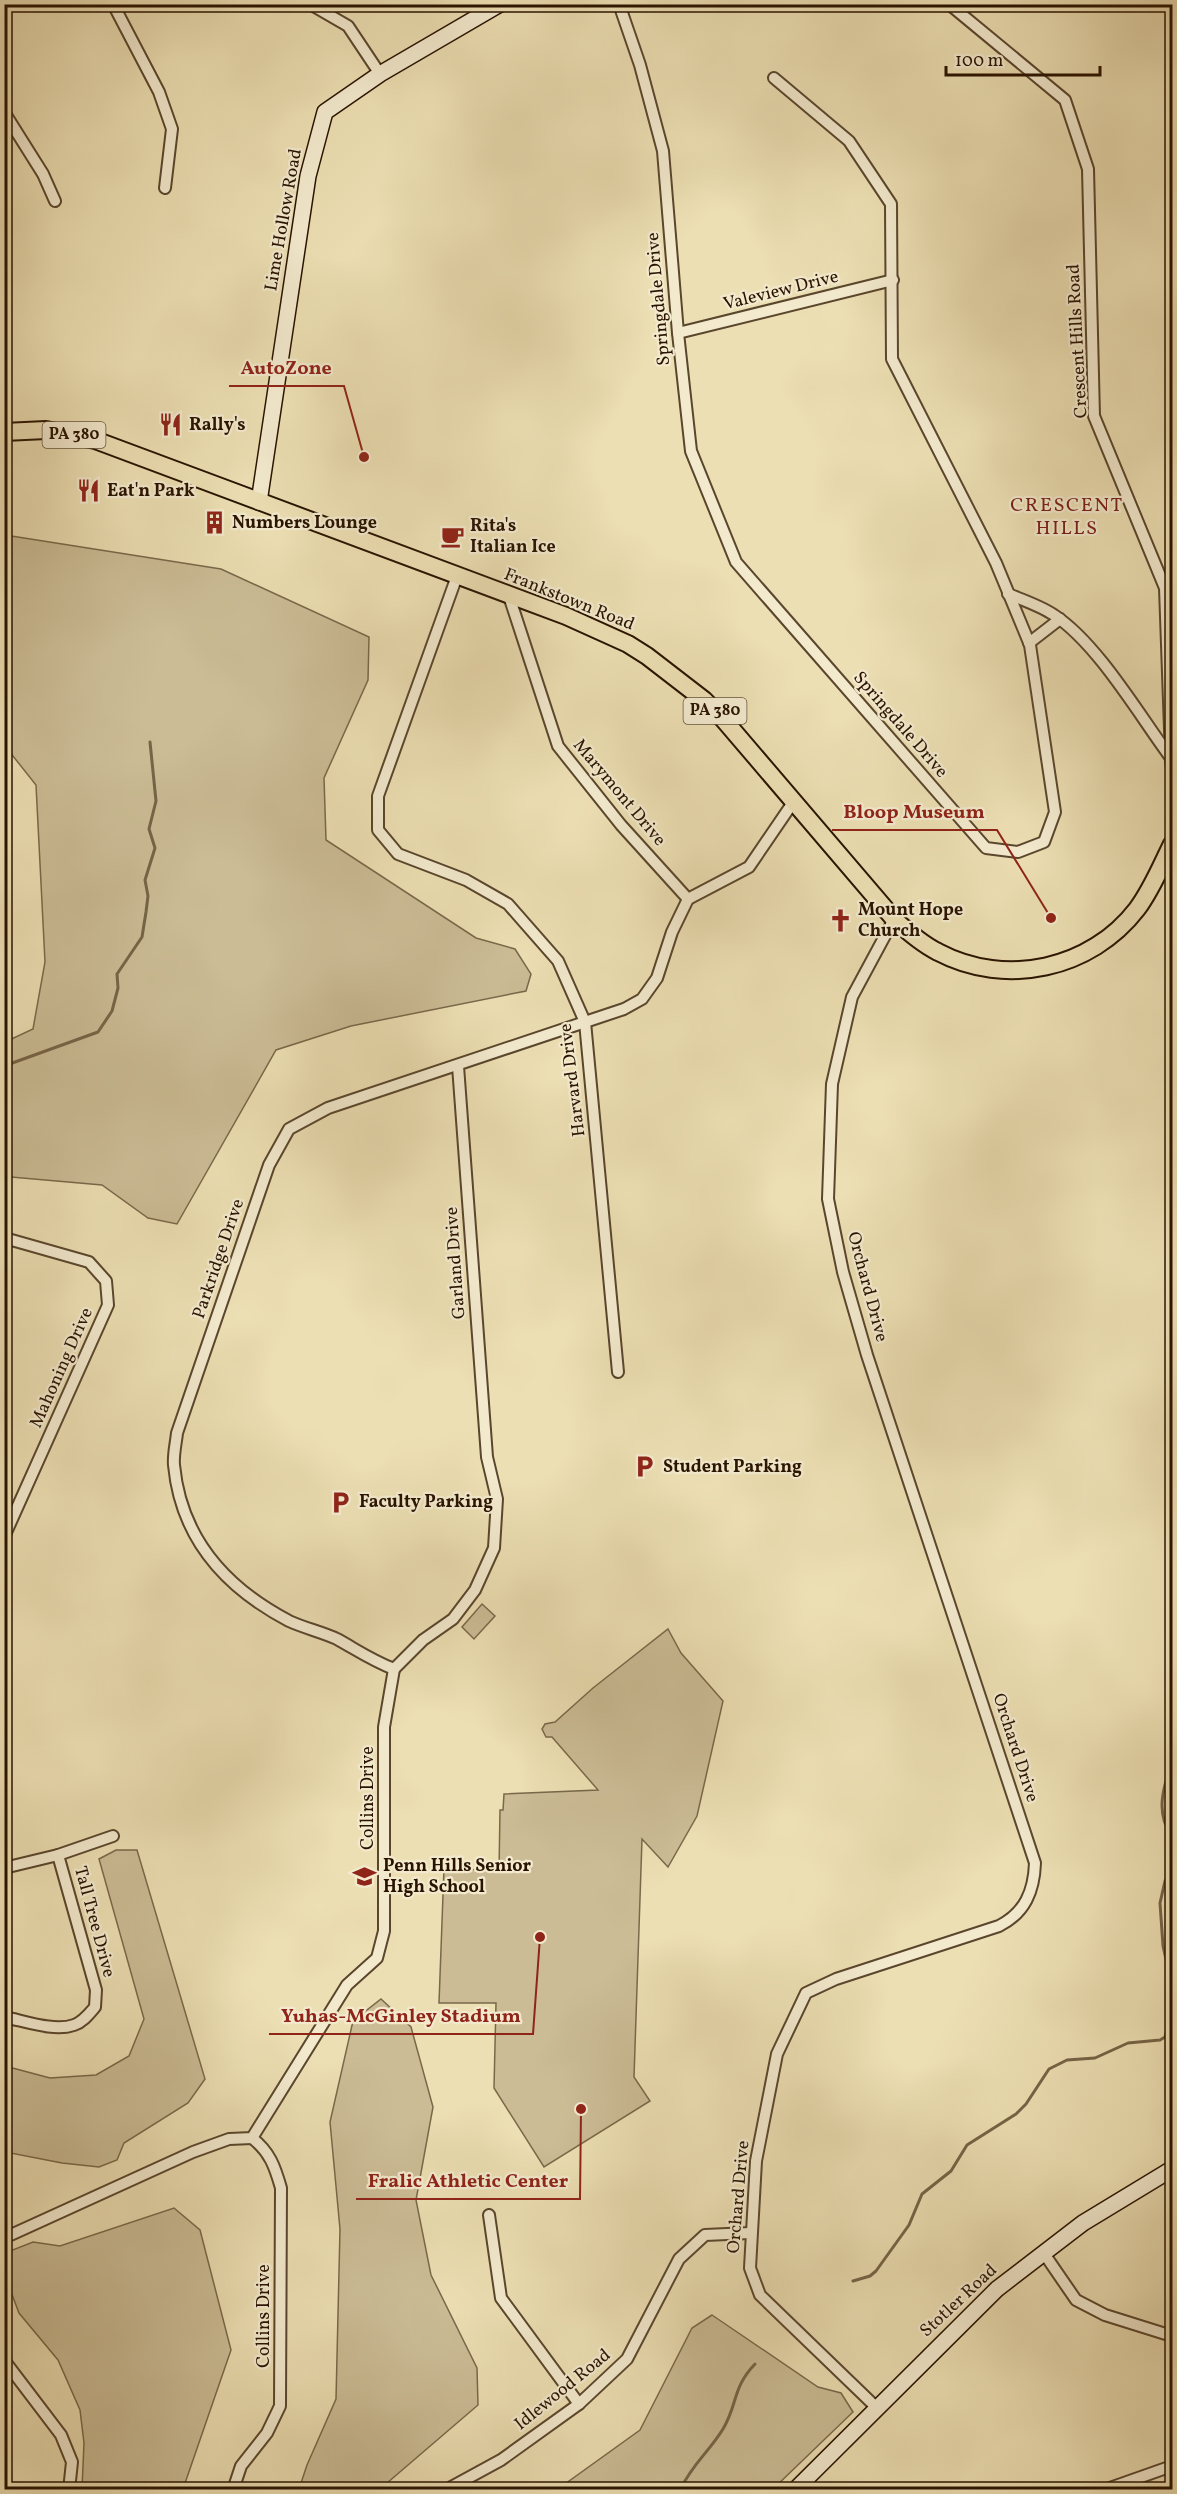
<svg xmlns="http://www.w3.org/2000/svg" width="1177" height="2494" font-family="Vollkorn,serif">
<style>
.green{fill:#cbbc95;stroke:#7a684a;stroke-width:1.5}
.lines{fill:none;stroke-linecap:round;stroke-linejoin:round}
.stream{stroke:#766447;stroke-width:3}
.street-casing{stroke:#5a462d;stroke-width:14}
.secondary-casing{stroke:#291300;stroke-width:18}
.primary-casing{stroke:#291300;stroke-width:20}
.street{stroke:#f3eace;stroke-width:10}
.secondary{stroke:#f3eace;stroke-width:15}
.primary{stroke:#ecdfb3;stroke-width:16}
.labels{text-anchor:middle;dominant-baseline:central;stroke-width:4.5;stroke-linejoin:round;paint-order:stroke}
.shield{fill:#f3eace;stroke:#66543e;stroke-width:1.5}
.shield-label{font-size:16px;font-weight:bold;fill:#291300}
.street-label{font-size:18px;fill:#291300;stroke:#f3eace}
.poi-label{font-size:18px;font-weight:bold;fill:#291300;stroke:#f3eace;text-anchor:start}
.neighbourhood-label{font-size:20px;letter-spacing:1.5px;fill:#7a1f14;stroke:#f3eace}
.leader{fill:none;stroke:#8f2418;stroke-width:2}
.callout-dot{fill:#8f2418;stroke:#f3eace;stroke-width:2}
.callout-label{font-size:20px;text-anchor:middle;font-weight:bold;fill:#8f2418;stroke:#f3eace;stroke-width:4.5;stroke-linejoin:round;paint-order:stroke}
</style>
<rect width="100%" height="100%" fill="#ecdfb3"/>
<filter id="stains"><feTurbulence type="fractalNoise" baseFrequency=".00333" numOctaves="4"/><feColorMatrix values="0 0 0 0 .2 0 0 0 0 .09 0 0 0 0 .02 0 0 0 .5 -.17"/></filter>
<radialGradient id="worn" r=".72"><stop offset=".6" stop-color="#630" stop-opacity="0"/><stop offset="1" stop-color="#630" stop-opacity=".3"/></radialGradient>
<!-- green -->
<g class="green">
<polygon points="5,535 221,569 369,637 368,680 324,778 326,840 476,938 515,949 531,974 526,991 351,1026 276,1050 177,1224 148,1218 102,1185 11,1177 5,1180 5,1042 33,1029 45,962 36,785 5,746"/>
<polygon points="482,1604 495,1616 474,1639 462,1627"/>
<polygon points="668,1629 681,1653 723,1701 697,1816 668,1867 642,1839 634,2077 650,2101 544,2167 494,2088 496,2003 439,2003 444,1868 499,1871 500,1810 503,1810 504,1794 598,1790 552,1737 546,1737 542,1729 545,1724 555,1722 593,1688"/>
<polygon points="116,1850 137,1850 205,2079 188,2103 124,2143 117,2160 99,2167 62,2163 5,2152 5,2066 50,2078 96,2075 129,2056 144,2019 99,1859"/>
<polygon points="381,1999 411,2027 433,2107 416,2200 431,2275 477,2368 478,2405 380,2489 299,2489 307,2465 336,2399 340,2229 330,2122 353,2021"/>
<polygon points="174,2208 200,2230 231,2350 183,2489 82,2489 84,2443 80,2410 58,2360 19,2313 5,2276 5,2259 10,2251 33,2242 60,2246"/>
<polygon points="712,2315 818,2387 841,2393 853,2412 773,2489 558,2489 640,2430 692,2328"/>
</g>
<g class="lines">
<!-- stream -->
<g class="stream">
<polyline points="4,1066 98,1032 112,1011 118,988 117,974 142,937 146,912 148,896 145,880 155,848 149,829 156,801 150,742"/>
<path d="M1172,1763C1163,1787 1155,1814 1172,1836"/>
<polyline points="853,2281 870,2276 876,2271 909,2225 922,2194 951,2171 967,2145 1016,2114 1026,2104 1049,2069 1067,2060 1095,2058 1128,2043 1160,2040 1165,2037 1170,2017 1172,1986 1163,1946 1160,1903 1165,1881 1172,1869"/>
<path d="M680,2490C693,2463 709,2452 723,2429C738,2404 732,2388 755,2364"/>
</g>
<defs>
<g id="street">
<polyline points="113,4 159,92 172,129 165,188"/>
<polyline points="310,4 348,26 380,74"/>
<polyline points="619,4 640,65 663,151 678,333 691,451 736,562 986,848 1018,852 1044,842 1055,812 1030,645 996,563 892,359 891,204 849,141 774,78"/>
<polyline points="949,4 1065,100 1088,169 1094,416 1165,588 1171,758"/>
<polyline points="4,112 43,174 55,201"/>
<polyline points="678,333 893,280"/>
<polyline points="457,576 378,796 378,830 398,854 466,880 508,904 558,961 585,1022 618,1372"/>
<path d="M1008,594C1023,600 1041,606 1054,615C1098,644 1139,715 1171,758L1172,770"/>
<polyline points="509,596 558,746 621,825 688,899"/>
<polyline points="1029,643 1060,619"/>
<path d="M458,1066L487,1457L497,1499L494,1548L475,1590L453,1619L423,1640L394,1669C371,1660 357,1650 337,1639C322,1632 304,1628 289,1621C226,1588 181,1539 174,1465C173,1455 176,1443 177,1433L269,1165L289,1129L328,1108L585,1022L624,1009L642,999L657,978L672,932L688,899L749,867L794,801"/>
<polyline points="4,1241 8,1239 89,1262 106,1281 108,1305 4,1537"/>
<polyline points="4,1868 58,1855 113,1836"/>
<path d="M4,2017C25,2021 54,2032 74,2025C83,2022 89,2014 95,2007L96,1990L58,1855"/>
<polyline points="489,2215 501,2298 579,2404"/>
<polyline points="4,2238 193,2152 229,2139 252,2138 347,1985 377,1958 384,1931 384,1727 394,1669"/>
<polyline points="1043,2252 1076,2300 1105,2315 1172,2336"/>
<polyline points="4,2360 61,2435 72,2462 69,2490"/>
<path d="M877,2408L760,2295L750,2268L756,2161L777,2054L806,1993L836,1979L999,1926C1025,1913 1034,1891 1035,1863L867,1355L843,1272L828,1199L832,1084L852,997L894,919"/>
<path d="M233,2490L241,2466L267,2433L280,2406L281,2188C275,2167 270,2152 252,2138"/>
<polyline points="446,2490 501,2460 579,2404 627,2359 679,2259 705,2235 750,2233"/>
<polyline points="1104,2490 1172,2466"/>
</g>
<g id="secondary">
<polyline points="259,502 308,176 325,112 380,74 500,4"/>
<polyline points="795,2490 997,2289 1083,2223 1172,2169"/>
</g>
<path id="primary" d="M4,432L46,430L95,440L566,616L628,644L647,656L704,700L724,720L894,919C908,932 922,944 938,952C1006,988 1091,969 1137,909C1152,889 1161,866 1172,844"/>
</defs>
<!-- street casing -->
<use href="#street" class="street-casing"/>
<!-- secondary casing -->
<use href="#secondary" class="secondary-casing"/>
<!-- primary casing -->
<use href="#primary" class="primary-casing"/>
<!-- street -->
<use href="#street" class="street"/>
<!-- secondary -->
<use href="#secondary" class="secondary"/>
<!-- primary -->
<use href="#primary" class="primary"/>
</g>
<!-- icons -->
<defs>
<symbol id="restaurant-bare" viewBox="-9 -9 18 18"><path d="M-5-6h1v4h1v-4h1v4h1v-4h1v5L-1.5 .5V6h-2V.5L-5-1ZM5-6V6H3V1.5H1.5Q1.5-4 5-6Z" fill="#8f2418" stroke="#f3eace" stroke-width="2.5" paint-order="stroke"/></symbol>
<symbol id="building-bare" viewBox="-9 -9 18 18"><path d="M-4-6H4V6H1V3H-1V6H-4ZM-2.5-4.3h1.7v1.8h-1.7ZM.8-4.3h1.7v1.8H.8ZM-2.5-1h1.7V.8h-1.7ZM.8-1h1.7V.8H.8Z" fill="#8f2418" stroke="#f3eace" stroke-width="2.5" paint-order="stroke"/></symbol>
<symbol id="cafe-bare" viewBox="-9 -9 18 18"><path d="M-5.5-4.5H6V0H3Q3 3.5 0 3.5H-2.5Q-5.5 3.5-5.5 0ZM3-3.2v2h1.7v-2ZM-6 4.5H4V6H-6Z" fill="#8f2418" stroke="#f3eace" stroke-width="2.5" paint-order="stroke"/></symbol>
<symbol id="church-bare" viewBox="-9 -9 18 18"><path d="M-1.2-6h2.4v3.5h3.3v2.4h-3.3V6h-2.4V-.1h-3.3v-2.4h3.3Z" fill="#8f2418" stroke="#f3eace" stroke-width="2.5" paint-order="stroke"/></symbol>
<symbol id="parking-bare" viewBox="-9 -9 18 18"><path d="M-3.5-5.5H1a3.5 3.5 0 0 1 0 7H-1V5.5H-3.5ZM-1-3.4V-.6H.8a1.4 1.4 0 0 0 0-2.8Z" fill="#8f2418" stroke="#f3eace" stroke-width="2.5" paint-order="stroke"/></symbol>
<symbol id="school-bare" viewBox="-9 -9 18 18"><path d="M0-5L7-2L0 1L-7-2ZM-4 1L0 2.5L4 1V4Q0 6-4 4Z" fill="#8f2418" stroke="#f3eace" stroke-width="2.5" paint-order="stroke"/></symbol>
</defs>
<g fill-rule="evenodd">
<use href="#restaurant-bare" x="154" y="408" width="33" height="33"/>
<use href="#restaurant-bare" x="72" y="474" width="33" height="33"/>
<use href="#building-bare" x="198" y="506" width="33" height="33"/>
<use href="#cafe-bare" x="436" y="520" width="33" height="33"/>
<use href="#church-bare" x="824" y="904" width="33" height="33"/>
<use href="#parking-bare" x="628" y="1450" width="33" height="33"/>
<use href="#parking-bare" x="324" y="1486" width="33" height="33"/>
<use href="#school-bare" x="348" y="1860" width="33" height="33"/>
</g>
<g class="labels">
<!-- shield labels -->
<g class="shield">
<rect x="42.5" y="422" width="63" height="26" rx="4.5"/>
<rect x="683.5" y="698" width="63" height="26" rx="4.5"/>
</g>
<g class="shield-label">
<text x="74" y="435">PA 380</text>
<text x="715" y="711">PA 380</text>
</g>
<!-- street labels -->
<g class="street-label">
<text transform="translate(284 220) rotate(-80)">Lime Hollow Road</text>
<text transform="translate(781 291) rotate(-14)">Valeview Drive</text>
<text transform="translate(659 299) rotate(-95)">Springdale Drive</text>
<text transform="translate(1078 341) rotate(-93)">Crescent Hills Road</text>
<text transform="translate(569 600) rotate(22)">Frankstown Road</text>
<text transform="translate(900 725) rotate(49)">Springdale Drive</text>
<text transform="translate(619 793) rotate(50)">Marymont Drive</text>
<text transform="translate(573 1080) rotate(-97)">Harvard Drive</text>
<text transform="translate(219 1259) rotate(-71)">Parkridge Drive</text>
<text transform="translate(456 1263) rotate(-94)">Garland Drive</text>
<text transform="translate(867 1287) rotate(75)">Orchard Drive</text>
<text transform="translate(62 1368) rotate(-66)">Mahoning Drive</text>
<text transform="translate(1015 1748) rotate(72)">Orchard Drive</text>
<text transform="translate(368 1798) rotate(-90)">Collins Drive</text>
<text transform="translate(94 1922) rotate(75)">Tall Tree Drive</text>
<text transform="translate(739 2197) rotate(-85)">Orchard Drive</text>
<text transform="translate(959 2301) rotate(-43)">Stotler Road</text>
<text transform="translate(264 2316) rotate(-90)">Collins Drive</text>
<text transform="translate(563 2390) rotate(-39)">Idlewood Road</text>
</g>
<!-- poi labels -->
<g class="poi-label">
<text x="189" y="425">Rally's</text>
<text x="107" y="491">Eat'n Park</text>
<text x="232" y="523">Numbers Lounge</text>
<text x="470" y="526">Rita's<tspan x="470" dy="21">Italian Ice</tspan></text>
<text x="858" y="910">Mount Hope<tspan x="858" dy="21">Church</tspan></text>
<text x="663" y="1467">Student Parking</text>
<text x="359" y="1502">Faculty Parking</text>
<text x="383" y="1866">Penn Hills Senior<tspan x="383" dy="21">High School</tspan></text>
</g>
<!-- neighbourhood labels -->
<g class="neighbourhood-label">
<text x="1067" y="506">CRESCENT<tspan x="1067" dy="23">HILLS</tspan></text>
</g>
</g>
<!-- callouts -->
<path class="leader" d="M364 457L344 386H229M1051 918L997 830H832M540 1937L533 2034H269M581 2109L580 2199H356"/>
<g class="callout-dot">
<circle cx="364" cy="457" r="6"/>
<circle cx="1051" cy="918" r="6"/>
<circle cx="540" cy="1937" r="6"/>
<circle cx="581" cy="2109" r="6"/>
</g>
<g class="callout-label">
<text x="286" y="374">AutoZone</text>
<text x="914" y="818">Bloop Museum</text>
<text x="401" y="2022">Yuhas-McGinley Stadium</text>
<text x="468" y="2187">Fralic Athletic Center</text>
</g>
<!-- margin -->
<rect width="1177" height="2494" fill="none" stroke="#ecdfb3" stroke-width="24"/>
<rect x="6" y="6" width="1165" height="2482" fill="none" stroke="#291300" stroke-width="3"/>
<rect x="12" y="12" width="1153" height="2470" fill="none" stroke="#291300" stroke-width="1.5"/>
<!-- scale -->
<path d="M946 66v9h154v-9" fill="none" stroke="#291300" stroke-width="3"/>
<text x="955" y="66" font-size="18" fill="#291300" stroke="#f3eace" stroke-width="4.5" paint-order="stroke">100 m</text>
<rect width="100%" height="100%" filter="url(#stains)"/>
<rect width="100%" height="100%" fill="url(#worn)"/>
</svg>
